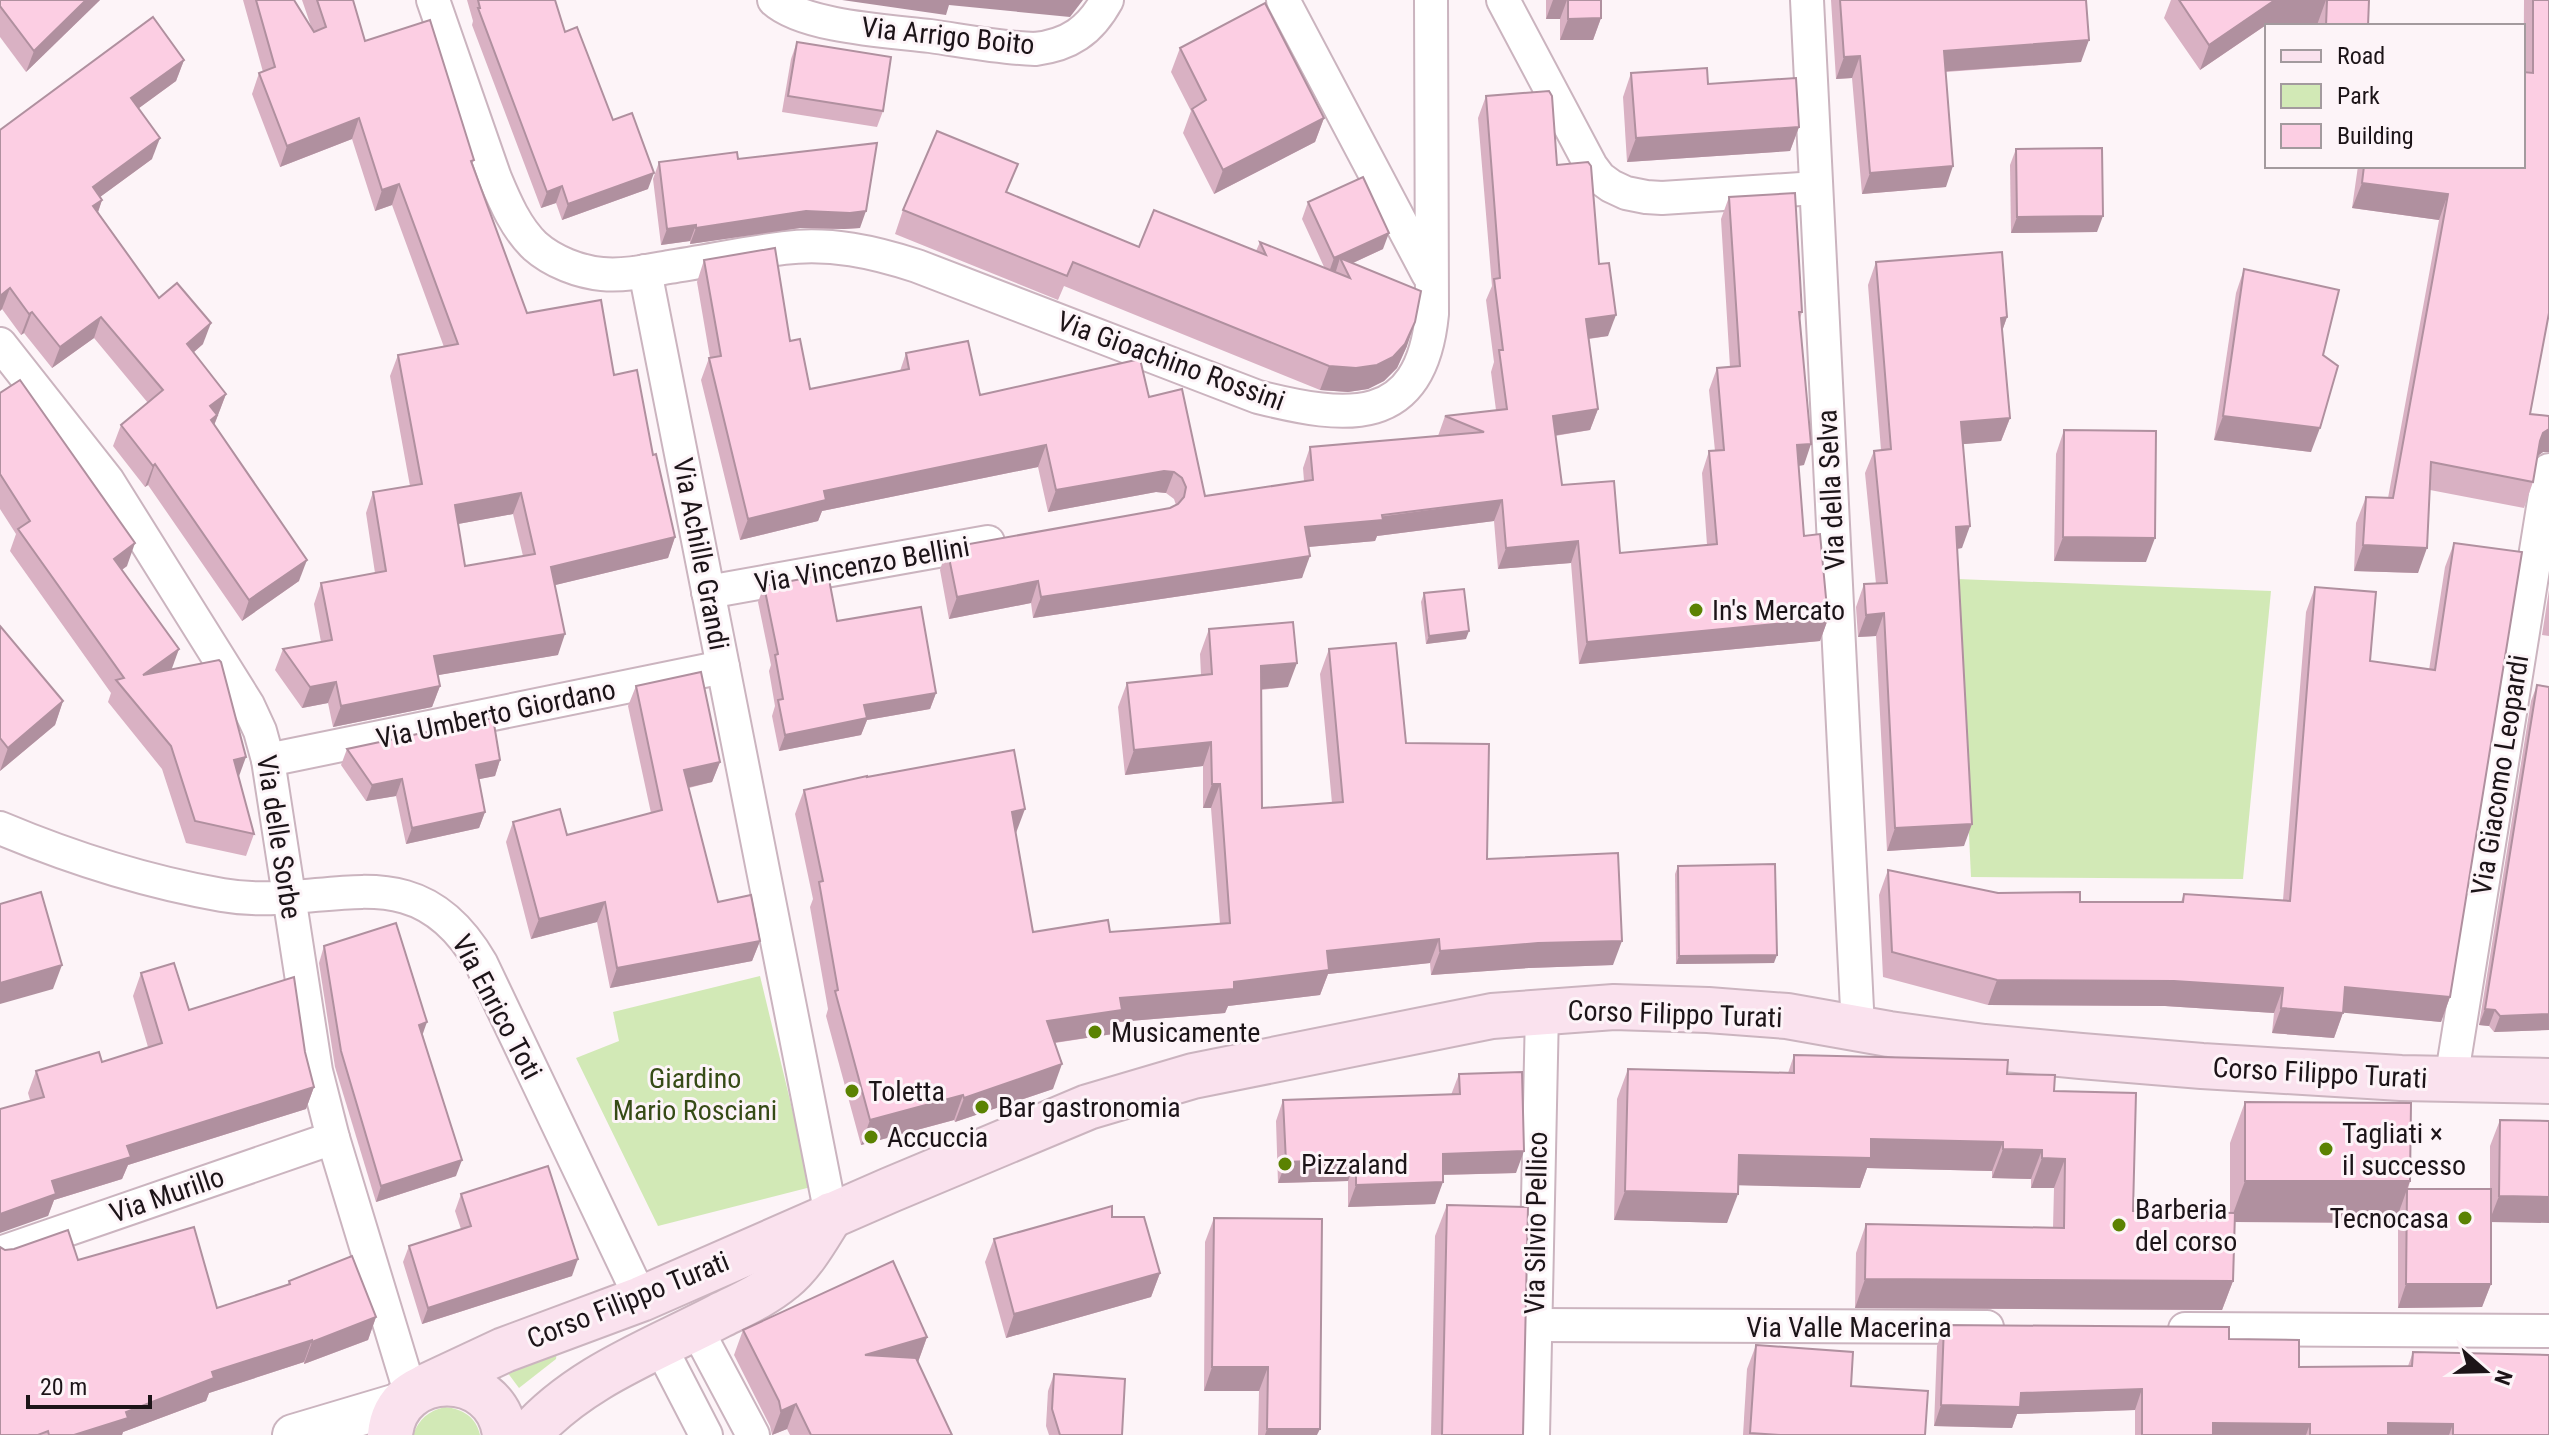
<svg xmlns="http://www.w3.org/2000/svg" width="2549" height="1435" font-family="'Roboto Condensed',sans-serif">
<style>
.green{fill:#d2e9b6}
.lines{fill:none;stroke-linecap:round;stroke-linejoin:round}
.minor-casing{stroke:#cbb4bf;stroke-width:36}
.tertiary-casing{stroke:#cbb4bf;stroke-width:44}
.secondary-casing{stroke:#cbb4bf;stroke-width:48}
.minor{stroke:#fff;stroke-width:32}
.tertiary{stroke:#fff;stroke-width:40}
.secondary{stroke:#fae2ee;stroke-width:44}
.wall{fill:#d9b1c3;fill-rule:evenodd}
.shaded-wall{fill:#b0909f}
.building{fill:#fccee3;stroke:#b0909f;stroke-width:2;fill-rule:evenodd}
.poi-dot{fill:#5b8202;stroke:#fdf4f8;stroke-width:3}
.labels{text-anchor:middle;dominant-baseline:central;stroke-width:6;stroke-linejoin:round;paint-order:stroke}
.street-label{font-size:28px;fill:#1c1418;stroke:#fdf4f8}
.poi-label{font-size:28px;fill:#1c1418;stroke:#fdf4f8;text-anchor:start}
.park-label{font-size:28px;fill:#364b16;stroke:#fdf4f8}
</style>
<rect width="100%" height="100%" fill="#fdf4f8"/>
<!-- green -->
<g class="green">
<polygon points="1957,579 2271,591 2243,879 1971,877"/>
<polygon points="760,976 811,1187 658,1226 576,1058 619,1041 613,1012"/>
<polygon points="557,1351 556,1359 519,1388 507,1372"/>
<path d="M445,1407C463,1409 476,1417 480,1435H413C419,1419 428,1411 445,1407Z"/>
</g>
<g class="lines">
<defs>
<g id="minor">
<path d="M433,0L495,178C505,202 516,228 535,246C553,262 580,272 602,274C625,276 647,271 669,267C708,261 746,253 784,248C830,242 874,252 917,266L1258,397C1346,419 1421,429 1432,314L1431,0"/>
<path d="M774,0C804,27 889,31 930,36C965,41 1000,48 1035,49C1069,45 1090,31 1107,0"/>
<polyline points="1283,0 1428,274"/>
<polyline points="1503,0 1591,166 1600,178 1611,186 1626,193 1646,197 1662,198 1816,188"/>
<polyline points="1807,0 1858,1029"/>
<polyline points="645,271 831,1215"/>
<polyline points="0,344 108,481 248,705 260,731 268,760 316,1071 333,1138 411,1395"/>
<polyline points="708,592 988,542"/>
<polyline points="268,760 723,667"/>
<path d="M0,828C69,857 148,882 222,895C325,913 413,846 481,963L641,1299"/>
<polyline points="2451,1080 2549,470"/>
<polyline points="0,1253 333,1138"/>
<polyline points="1534,1325 1987,1327"/>
<polyline points="696,1328 753,1435"/>
<polyline points="2185,1329 2549,1331"/>
<polyline points="660,1346 706,1435"/>
<polyline points="1533,1435 1542,1011"/>
</g>
<polyline id="tertiary" points="293,1435 404,1402"/>
<g id="secondary">
<polyline points="427,1386 504,1350 641,1299 890,1190 1088,1107 1193,1076 1492,1016 1614,1007 1708,1010 1787,1016 1889,1034 1984,1047 2081,1056 2202,1066 2401,1078 2549,1081"/>
<path d="M390,1435C396,1367 497,1366 505,1435"/>
<path d="M528,1435C579,1377 652,1351 719,1316C741,1305 764,1295 783,1279C803,1263 817,1237 831,1215"/>
</g>
</defs>
<!-- minor casing -->
<use href="#minor" class="minor-casing"/>
<!-- tertiary casing -->
<use href="#tertiary" class="tertiary-casing"/>
<!-- secondary casing -->
<use href="#secondary" class="secondary-casing"/>
<!-- minor -->
<use href="#minor" class="minor"/>
<!-- tertiary -->
<use href="#tertiary" class="tertiary"/>
<!-- secondary -->
<use href="#secondary" class="secondary"/>
</g>
<!-- wall -->
<g class="wall">
<polygon points="0,0 100,0 26,72 0,37"/>
<path d="M243,0H294L312,29L302,0H353L365,41L474,160L472,164L527,313L614,375L653,455L675,537L668,558L555,585L558,655L438,675L440,686L432,707L333,727L328,703L302,708L275,670L283,649L321,642L314,604L321,583L375,573L366,513L373,492L410,486L390,376L398,355L444,347L392,205L375,211L352,139L280,167L252,94L259,73L263,72ZM513,514L523,556L465,566L458,524Z"/>
<polygon points="467,0 555,0 565,32 613,120 648,189 562,220 556,203 541,208 472,25 473,21"/>
<polygon points="1546,0 1601,0 1601,18 1593,40 1560,40 1560,19 1546,19"/>
<polygon points="1831,0 2086,0 2081,62 1946,72 1946,187 1862,194 1852,78 1836,79"/>
<polygon points="2171,0 2369,0 2368,26 2317,26 2317,25 2269,23 2200,70 2164,18"/>
<polygon points="2524,0 2549,0 2530,414 2549,416 2549,452 2543,452 2537,456 2533,482 2524,508 2430,490 2418,573 2354,571 2356,523 2366,497 2388,498 2439,220 2352,208 2358,166 2523,166"/>
<polygon points="797,42 883,111 877,127 782,112 791,59"/>
<polygon points="1180,48 1324,118 1315,142 1214,194 1183,133 1191,111 1171,72"/>
<polygon points="184,60 176,81 139,108 152,159 100,197 102,200 98,212 159,298 203,344 193,353 226,394 214,425 299,581 242,621 148,485 145,487 113,446 121,425 148,403 94,338 52,368 24,333 21,335 2,309 0,311 0,130"/>
<polygon points="1631,73 1708,84 1799,127 1790,151 1627,162 1623,97"/>
<polygon points="1486,96 1557,165 1599,264 1608,336 1589,339 1598,409 1590,430 1555,436 1562,485 1620,553 1707,545 1702,473 1709,451 1715,451 1709,390 1717,368 1730,367 1721,219 1729,197 1802,312 1800,319 1804,465 1798,466 1804,536 1828,619 1820,641 1579,664 1571,563 1498,569 1494,521 1377,536 1375,541 1308,547 1302,578 1033,618 1031,603 949,619 940,570 947,548 1170,508 1176,505 1174,499 1166,493 1156,492 1048,512 1038,467 822,511 818,521 740,540 701,380 709,358 710,358 697,282 704,260 790,341 810,389 900,371 906,353 980,395 1149,397 1205,496 1304,481 1303,468 1310,447 1438,436 1445,416 1496,410 1491,372 1494,362 1486,300 1492,286 1478,118"/>
<polygon points="2016,149 2097,232 2011,233 2010,165"/>
<polygon points="738,159 860,228 844,229 800,228 690,244 690,241 661,245 653,179 659,162"/>
<polygon points="1007,192 1139,247 1256,251 1260,242 1325,269 1302,219 1308,202 1383,249 1353,263 1407,346 1397,368 1384,381 1368,389 1348,392 1320,390 1064,286 1058,300 895,234 903,210"/>
<polygon points="1876,262 2007,317 2002,331 2010,418 2001,441 1963,444 1962,548 1957,549 1964,846 1887,851 1876,636 1858,637 1856,607 1864,584 1876,584 1865,473 1874,451 1881,450 1868,285"/>
<polygon points="2244,269 2323,355 2311,452 2214,440 2236,293"/>
<polygon points="0,393 127,566 122,570 172,669 239,777 254,834 246,856 186,843 162,769 108,702 111,693 10,551 16,534 0,509"/>
<polygon points="2064,430 2146,562 2054,561 2056,454"/>
<polygon points="2454,543 2450,997 2441,1022 2343,1012 2334,1038 2272,1033 2274,1013 2165,1006 1988,1005 1883,977 1879,895 1888,870 1998,893 2080,902 2181,902 2184,894 2283,900 2306,612 2315,587 2370,661 2429,670 2445,567"/>
<polygon points="764,586 837,621 936,693 930,709 867,720 861,735 779,751 772,716 775,706 769,671 771,665 758,602"/>
<polygon points="2549,590 2549,636 2542,635"/>
<polygon points="1424,593 1466,639 1426,644 1421,602"/>
<polygon points="0,626 63,701 55,725 0,771"/>
<polygon points="1209,629 1288,687 1261,690 1262,808 1332,803 1320,674 1329,649 1406,743 1487,859 1613,965 1529,968 1431,975 1430,963 1328,974 1320,995 1228,1006 1225,1013 1118,1022 1113,1034 1055,1043 1053,1089 955,1122 954,1120 861,1145 826,1016 828,1009 810,907 813,899 795,814 804,790 867,777 1016,833 1033,932 1110,932 1220,924 1211,808 1203,808 1203,766 1125,775 1118,707 1127,683 1201,675 1200,654"/>
<polygon points="2537,685 2549,687 2549,1030 2494,1032 2489,1026 2479,1025 2531,701"/>
<polygon points="636,686 720,762 712,782 689,788 718,902 760,941 752,961 610,988 597,922 531,939 506,842 513,822 567,835 651,813 628,706"/>
<polygon points="347,749 500,760 495,776 479,779 485,812 479,828 406,844 396,796 366,801 341,765"/>
<polygon points="1678,866 1774,963 1676,964 1675,874"/>
<polygon points="324,946 423,1035 456,1176 376,1202 335,1067 319,963"/>
<polygon points="141,973 189,1010 305,1052 314,1087 306,1109 128,1165 122,1179 54,1200 48,1216 30,1100 28,1093 36,1071 102,1062 148,1047 133,996"/>
<polygon points="1794,1055 2007,1074 2054,1091 2133,1211 2230,1213 2230,1143 2245,1102 2410,1181 2408,1189 2490,1189 2490,1146 2500,1120 2549,1121 2491,1222 2491,1284 2482,1307 2398,1308 2398,1215 2395,1223 2235,1222 2233,1281 2222,1310 1855,1308 1856,1253 1866,1224 2053,1228 2054,1188 2031,1188 2031,1179 1992,1178 1992,1171 1867,1168 1860,1188 1738,1185 1727,1223 1614,1220 1617,1099 1628,1069 1788,1073"/>
<polygon points="1459,1074 1516,1173 1443,1175 1435,1204 1348,1207 1348,1181 1278,1183 1276,1121 1283,1100 1451,1095"/>
<polygon points="461,1194 572,1276 422,1324 403,1262 409,1246 461,1229 455,1211"/>
<polygon points="1447,1205 1523,1435 1431,1435 1435,1236"/>
<polygon points="1112,1217 1160,1273 1151,1297 1006,1338 985,1262 994,1239"/>
<polygon points="1214,1218 1317,1435 1258,1435 1259,1391 1204,1391 1205,1242"/>
<polygon points="5,1250 78,1260 217,1308 288,1285 289,1281 376,1317 368,1340 304,1364 304,1362 209,1393 206,1401 123,1432 122,1435 0,1435"/>
<polygon points="1944,1325 2229,1339 2299,1367 2408,1366 2413,1352 2549,1435 2135,1435 2135,1410 2017,1414 2012,1428 1934,1426 1937,1346"/>
<polygon points="743,1330 927,1337 918,1362 952,1435 790,1435 787,1429 772,1435 770,1426 734,1355"/>
<polygon points="1756,1345 1851,1386 1925,1435 1743,1435 1747,1369"/>
<polygon points="1054,1374 1122,1435 1049,1435 1046,1426 1048,1391"/>
</g>
<!-- shaded-wall -->
<g class="shaded-wall">
<polygon points="86,0 100,0 26,72 34,51"/>
<polygon points="842,0 1083,0 1070,17 949,5 946,15"/>
<polygon points="1553,0 1567,0 1560,19 1546,19"/>
<polygon points="2275,0 2326,0 2317,25 2269,23 2200,70 2209,45"/>
<polygon points="1601,18 1593,40 1560,40 1568,19"/>
<polygon points="2089,40 2081,62 1936,72 1944,51"/>
<polygon points="1860,56 1852,78 1836,79 1844,57"/>
<polygon points="184,60 176,81 124,119 131,98"/>
<polygon points="359,118 352,139 280,167 287,146"/>
<polygon points="1324,118 1315,142 1214,194 1223,170"/>
<polygon points="1799,127 1790,151 1627,162 1636,138"/>
<polygon points="160,138 152,159 85,208 93,187"/>
<polygon points="1953,166 1946,187 1862,194 1870,173"/>
<polygon points="654,173 648,189 562,220 568,204"/>
<polygon points="2362,183 2448,194 2439,220 2352,208"/>
<polygon points="399,184 392,205 375,211 382,190"/>
<polygon points="562,186 556,203 541,208 547,192"/>
<polygon points="102,200 95,221 93,206"/>
<polygon points="806,211 866,211 860,228 844,229 800,228 690,244 696,228"/>
<polygon points="2103,216 2097,232 2011,233 2017,217"/>
<polygon points="696,225 690,241 661,245 667,229"/>
<polygon points="1389,233 1383,249 1344,267 1340,258 1336,271 1328,275 1334,258"/>
<polygon points="10,288 2,309 0,311 0,296"/>
<polygon points="32,312 24,333 21,335 29,314"/>
<polygon points="1616,315 1608,336 1578,340 1586,319"/>
<polygon points="101,317 94,338 52,368 60,347"/>
<polygon points="2007,317 1999,340 2001,318"/>
<polygon points="1415,322 1407,346 1397,368 1384,381 1368,389 1348,392 1320,390 1329,366"/>
<polygon points="211,323 203,344 179,365 187,344"/>
<polygon points="226,394 210,436 210,406"/>
<polygon points="1598,409 1590,430 1545,437 1553,416"/>
<polygon points="2223,416 2320,428 2311,452 2214,440"/>
<polygon points="2010,418 2001,441 1953,445 1961,422"/>
<polygon points="2549,429 2549,452 2543,452 2534,459 2543,433"/>
<polygon points="1811,444 1804,465 1789,467 1797,445"/>
<polygon points="1046,445 1038,467 822,511 818,521 740,540 748,519 824,491"/>
<polygon points="155,464 148,485 145,487 153,466"/>
<polygon points="1164,471 1174,472 1166,493 1156,492 1048,512 1056,490"/>
<polygon points="521,493 513,514 447,526 455,505"/>
<polygon points="1502,500 1494,521 1377,536 1375,541 1297,548 1305,527"/>
<polygon points="1970,526 1962,548 1948,550 1956,527"/>
<polygon points="675,537 668,558 543,588 551,567"/>
<polygon points="2063,537 2155,538 2146,562 2054,561"/>
<polygon points="1578,541 1571,563 1498,569 1506,548"/>
<polygon points="135,543 127,566 106,581 114,559"/>
<polygon points="2363,545 2427,548 2418,573 2354,571"/>
<polygon points="1310,556 1302,578 1033,618 1041,597"/>
<polygon points="307,560 299,581 242,621 249,600"/>
<polygon points="1038,581 1031,603 949,619 957,597"/>
<polygon points="1884,613 1876,636 1858,637 1866,615"/>
<polygon points="1828,619 1820,641 1579,664 1587,642"/>
<polygon points="1469,631 1466,639 1426,644 1429,636"/>
<polygon points="565,634 558,655 427,677 434,656"/>
<polygon points="179,649 171,671 143,675"/>
<polygon points="1297,663 1288,687 1252,690 1261,666"/>
<polygon points="336,682 328,703 302,708 310,687"/>
<polygon points="440,686 432,707 333,727 341,706"/>
<polygon points="936,693 930,709 867,720 861,735 779,751 785,735 864,705"/>
<polygon points="63,701 55,725 0,771 8,748"/>
<polygon points="1211,742 1203,766 1125,775 1134,750"/>
<polygon points="246,757 238,779 234,760"/>
<polygon points="500,760 495,776 470,781 476,765"/>
<polygon points="720,762 712,782 677,790 684,770"/>
<polygon points="402,779 396,796 366,801 372,785"/>
<polygon points="1212,784 1220,784 1211,808 1203,808"/>
<polygon points="1025,809 1016,833 1012,812"/>
<polygon points="485,812 479,828 406,844 412,828"/>
<polygon points="1972,824 1964,846 1887,851 1895,828"/>
<polygon points="605,902 597,922 531,939 539,919"/>
<polygon points="1439,939 1430,963 1328,974 1320,995 1228,1006 1225,1013 1118,1022 1113,1034 1038,1045 1047,1021 1120,998 1234,982 1327,951"/>
<polygon points="760,941 752,961 610,988 617,968"/>
<polygon points="1622,941 1613,965 1529,968 1431,975 1440,951 1538,943"/>
<polygon points="1777,955 1774,963 1676,964 1679,956"/>
<polygon points="62,965 53,989 0,1004 0,983"/>
<polygon points="1997,980 2174,981 2283,988 2274,1013 2165,1006 1988,1005"/>
<polygon points="2345,987 2450,997 2441,1022 2336,1012"/>
<polygon points="2281,1008 2343,1013 2334,1038 2272,1033"/>
<polygon points="2485,1009 2495,1010 2489,1026 2479,1025"/>
<polygon points="2549,1014 2549,1030 2494,1032 2500,1016"/>
<polygon points="427,1022 421,1039 419,1025"/>
<polygon points="1062,1064 1053,1089 955,1122 964,1098"/>
<polygon points="314,1087 306,1109 128,1165 122,1179 54,1200 48,1216 0,1233 0,1214 52,1181 127,1146"/>
<polygon points="963,1095 954,1120 861,1145 870,1120"/>
<polygon points="1871,1139 2003,1142 1992,1171 1867,1168 1860,1188 1728,1185 1739,1155"/>
<polygon points="2003,1149 2042,1150 2031,1179 1992,1178"/>
<polygon points="1524,1151 1516,1173 1435,1175 1443,1154"/>
<polygon points="2042,1158 2065,1159 2054,1188 2031,1188"/>
<polygon points="1356,1159 1348,1181 1278,1183 1286,1162"/>
<polygon points="462,1160 456,1176 376,1202 381,1186"/>
<polygon points="2245,1181 2410,1181 2395,1223 2230,1222"/>
<polygon points="1443,1182 1435,1204 1348,1207 1356,1185"/>
<polygon points="1625,1191 1738,1194 1727,1223 1614,1220"/>
<polygon points="2499,1196 2549,1197 2549,1223 2489,1222"/>
<polygon points="578,1259 572,1276 422,1324 428,1308"/>
<polygon points="1160,1273 1151,1297 1006,1338 1014,1314"/>
<polygon points="1865,1279 2233,1281 2222,1310 1855,1308"/>
<polygon points="2406,1284 2491,1284 2482,1307 2398,1308"/>
<polygon points="376,1317 368,1340 304,1364 312,1342"/>
<polygon points="927,1337 918,1362 865,1355"/>
<polygon points="312,1340 304,1362 209,1393 206,1401 123,1432 122,1435 74,1435 212,1372"/>
<polygon points="1212,1367 1268,1367 1259,1391 1204,1391"/>
<polygon points="2142,1389 2135,1410 2017,1414 2012,1428 1934,1426 1941,1405 2021,1393"/>
<polygon points="796,1404 787,1429 772,1435 781,1411"/>
<polygon points="2213,1423 2310,1424 2306,1435 2209,1435"/>
<polygon points="2388,1423 2453,1424 2449,1435 2384,1435"/>
<polygon points="1267,1429 1320,1429 1317,1435 1265,1435"/>
</g>
<!-- building -->
<g class="building">
<polygon points="0,0 86,0 34,51 0,6"/>
<path d="M256,0H294L314,32L326,27L317,0H353L365,41L430,20L474,160L471,161L527,313L601,300L614,375L637,370L653,455L656,454L675,537L551,567L565,634L434,656L440,686L341,706L336,682L310,687L283,649L332,640L321,583L386,571L373,492L422,484L398,355L458,344L399,184L382,190L359,118L287,146L259,73L275,67ZM521,493L535,554L465,566L455,505Z"/>
<polygon points="478,0 555,0 565,32 577,27 613,120 632,113 654,173 568,204 562,186 547,192 478,8 480,8"/>
<polygon points="1568,0 1601,0 1601,18 1568,19"/>
<polygon points="1840,0 2086,0 2089,40 1944,51 1953,166 1870,173 1860,56 1844,57"/>
<polygon points="2179,0 2275,0 2209,45"/>
<polygon points="2327,0 2369,0 2368,26 2326,26"/>
<polygon points="2533,0 2549,0 2549,313 2530,414 2549,416 2549,429 2543,433 2540,441 2533,482 2431,462 2427,548 2363,545 2366,497 2393,498 2448,194 2362,183 2364,166 2523,166 2523,72 2533,73"/>
<polygon points="1265,3 1324,118 1223,170 1192,109 1206,100 1180,48"/>
<polygon points="153,17 184,60 131,98 160,138 93,187 102,200 93,206 159,298 177,283 211,323 187,344 226,394 210,406 217,415 211,420 307,560 249,600 155,464 153,466 121,425 163,390 101,317 60,347 32,312 29,314 10,288 0,296 0,130"/>
<polygon points="797,42 891,57 883,111 788,96"/>
<polygon points="1707,68 1708,84 1796,78 1799,127 1636,138 1631,73"/>
<polygon points="1549,91 1552,96 1557,165 1588,162 1591,166 1599,264 1609,263 1616,315 1586,319 1598,409 1553,416 1562,485 1614,481 1620,553 1717,544 1709,451 1724,450 1717,368 1740,366 1729,197 1795,193 1802,312 1799,312 1811,444 1797,445 1804,536 1820,534 1828,619 1587,642 1578,541 1506,548 1502,500 1382,515 1383,520 1305,527 1310,556 1041,597 1038,581 957,597 947,548 1170,508 1178,504 1184,497 1186,487 1182,478 1174,472 1164,471 1056,490 1046,445 824,491 826,500 748,519 709,358 721,356 704,260 775,248 790,341 800,339 810,389 909,369 906,353 968,341 980,395 1140,359 1149,397 1182,389 1205,496 1313,480 1310,447 1484,432 1445,416 1507,409 1499,350 1503,350 1494,279 1500,278 1486,96"/>
<polygon points="937,131 1018,164 1006,192 1139,247 1154,210 1266,255 1260,242 1350,278 1340,258 1421,291 1415,322 1405,344 1393,357 1377,365 1356,368 1329,366 1073,262 1067,276 903,210"/>
<polygon points="877,143 866,211 850,213 806,211 696,228 696,225 667,229 659,162 737,152 738,159"/>
<polygon points="2102,148 2103,216 2017,217 2016,149"/>
<polygon points="1363,177 1389,233 1334,258 1308,202"/>
<polygon points="2002,252 2007,317 2001,318 2010,418 1961,422 1970,526 1956,527 1972,824 1895,828 1884,613 1866,615 1864,584 1887,583 1874,451 1891,449 1876,262"/>
<polygon points="2244,269 2339,290 2323,355 2338,366 2320,428 2223,416"/>
<polygon points="20,380 135,543 114,559 179,649 143,675 219,660 221,662 246,757 234,760 254,834 195,821 171,746 116,680 124,678 18,529 30,521 0,474 0,393"/>
<polygon points="2064,430 2156,431 2155,538 2063,537"/>
<polygon points="2454,543 2522,552 2450,997 2345,987 2343,1013 2281,1008 2283,988 2174,981 1997,980 1892,952 1888,870 1998,893 2080,892 2080,902 2183,902 2184,894 2290,901 2315,587 2376,592 2370,661 2435,670"/>
<polygon points="828,574 837,621 921,607 936,693 864,705 867,718 785,735 778,700 783,699 775,655 778,654 764,586"/>
<polygon points="1464,589 1469,631 1429,636 1424,593"/>
<polygon points="1293,622 1297,663 1261,666 1262,808 1343,802 1329,649 1396,643 1406,743 1489,744 1487,859 1618,853 1622,941 1538,943 1440,951 1439,939 1327,951 1329,970 1234,982 1234,989 1120,998 1122,1010 1047,1021 1062,1064 964,1098 963,1095 870,1120 835,991 838,990 819,882 823,881 804,790 867,776 867,777 1014,750 1025,809 1012,812 1033,932 1108,920 1110,932 1230,923 1220,784 1212,784 1211,742 1134,750 1127,683 1212,674 1209,629"/>
<polygon points="0,626 63,701 8,748 0,738"/>
<polygon points="701,672 720,762 684,770 718,902 751,895 760,941 617,968 605,902 539,919 513,822 560,809 567,835 662,810 636,686"/>
<polygon points="2537,685 2549,687 2549,1014 2500,1016 2495,1010 2485,1009"/>
<polygon points="493,718 500,760 476,765 485,812 412,828 402,779 372,785 347,749"/>
<polygon points="1775,864 1777,955 1679,956 1678,866"/>
<polygon points="41,892 62,965 0,983 0,904"/>
<polygon points="396,923 427,1022 419,1025 462,1160 381,1186 341,1051 324,946"/>
<polygon points="174,963 189,1010 294,977 305,1052 314,1087 127,1146 131,1157 52,1181 56,1194 0,1214 0,1109 44,1097 36,1071 99,1052 102,1062 162,1043 141,973"/>
<polygon points="1794,1055 2008,1060 2007,1074 2055,1075 2054,1091 2136,1093 2133,1211 2235,1213 2233,1281 1865,1279 1866,1224 2064,1228 2065,1159 2042,1158 2042,1150 2003,1149 2003,1142 1871,1139 1871,1158 1739,1155 1738,1194 1625,1191 1628,1069 1794,1073"/>
<polygon points="1522,1072 1524,1151 1443,1154 1443,1182 1356,1185 1356,1159 1286,1162 1283,1100 1460,1094 1459,1074"/>
<polygon points="2245,1102 2411,1103 2410,1181 2245,1181"/>
<polygon points="2500,1120 2549,1121 2549,1197 2499,1196"/>
<polygon points="548,1166 578,1259 428,1308 409,1246 471,1226 461,1194"/>
<polygon points="2407,1189 2491,1189 2491,1284 2406,1284"/>
<polygon points="1447,1205 1528,1207 1523,1435 1442,1435"/>
<polygon points="1112,1206 1112,1217 1144,1217 1160,1273 1014,1314 994,1239"/>
<polygon points="1214,1218 1322,1219 1320,1429 1267,1429 1268,1367 1212,1367"/>
<polygon points="194,1227 217,1308 290,1284 289,1281 352,1256 376,1317 312,1342 312,1340 212,1372 214,1378 126,1412 128,1418 74,1435 49,1435 48,1431 38,1435 0,1435 0,1247 5,1250 14,1249 68,1230 78,1260"/>
<polygon points="893,1261 927,1337 865,1355 916,1358 952,1435 811,1435 796,1404 781,1411 779,1401 743,1330"/>
<polygon points="1944,1325 2229,1327 2229,1339 2299,1340 2299,1367 2412,1366 2413,1352 2549,1355 2549,1435 2453,1435 2453,1424 2388,1423 2388,1435 2310,1435 2310,1424 2213,1423 2213,1435 2142,1435 2142,1389 2021,1393 2020,1407 1941,1405"/>
<polygon points="1756,1345 1853,1352 1851,1386 1928,1391 1925,1435 1780,1435 1750,1433"/>
<polygon points="1054,1374 1125,1379 1122,1435 1060,1435 1052,1409"/>
</g>
<!-- markers -->
<g class="poi-dot">
<circle cx="1696" cy="610" r="8"/>
<circle cx="1095" cy="1032" r="8"/>
<circle cx="852" cy="1091" r="8"/>
<circle cx="982" cy="1107" r="8"/>
<circle cx="871" cy="1137" r="8"/>
<circle cx="2326" cy="1149" r="8"/>
<circle cx="1285" cy="1164" r="8"/>
<circle cx="2465" cy="1218" r="8"/>
<circle cx="2119" cy="1225" r="8"/>
</g>
<g class="labels">
<!-- street labels -->
<g class="street-label">
<text transform="translate(948 36) rotate(6)">Via Arrigo Boito</text>
<text transform="translate(1171 361) rotate(20)">Via Gioachino Rossini</text>
<text transform="translate(1831 490) rotate(-93)">Via della Selva</text>
<text transform="translate(701 554) rotate(79)">Via Achille Grandi</text>
<text transform="translate(862 565) rotate(-10)">Via Vincenzo Bellini</text>
<text transform="translate(496 714) rotate(-12)">Via Umberto Giordano</text>
<text transform="translate(2500 775) rotate(-81)">Via Giacomo Leopardi</text>
<text transform="translate(279 837) rotate(81)">Via delle Sorbe</text>
<text transform="translate(497 1007) rotate(62)">Via Enrico Toti</text>
<text transform="translate(1675 1014) rotate(2)">Corso Filippo Turati</text>
<text transform="translate(2320 1073) rotate(3)">Corso Filippo Turati</text>
<text transform="translate(167 1195) rotate(-19)">Via Murillo</text>
<text transform="translate(1536 1223) rotate(-89)">Via Silvio Pellico</text>
<text transform="translate(628 1300) rotate(-22)">Corso Filippo Turati</text>
<text x="1849" y="1327">Via Valle Macerina</text>
</g>
<!-- poi labels -->
<g class="poi-label">
<text x="1712" y="610">In's Mercato</text>
<text x="1111" y="1032">Musicamente</text>
<text x="868" y="1091">Toletta</text>
<text x="998" y="1107">Bar gastronomia</text>
<text x="2342" y="1133">Tagliati ×<tspan x="2342" dy="32">il successo</tspan></text>
<text x="887" y="1137">Accuccia</text>
<text x="1301" y="1164">Pizzaland</text>
<text x="2135" y="1209">Barberia<tspan x="2135" dy="32">del corso</tspan></text>
<text x="2449" y="1218" text-anchor="end">Tecnocasa</text>
</g>
<!-- park labels -->
<g class="park-label">
<text x="695" y="1078">Giardino<tspan x="695" dy="32">Mario Rosciani</tspan></text>
</g>
</g>
<!-- legend -->
<rect x="2265" y="24" width="260" height="144" fill="#fdf4f8" stroke="#a39a9e" stroke-width="2"/>
<rect x="2281" y="50" width="40" height="12" fill="#fae2ee" stroke="#a39a9e" stroke-width="2"/>
<text x="2337" y="64" font-size="24" fill="#1c1418">Road</text>
<rect x="2281" y="84" width="40" height="24" fill="#d2e9b6" stroke="#a39a9e" stroke-width="2"/>
<text x="2337" y="104" font-size="24" fill="#1c1418">Park</text>
<rect x="2281" y="124" width="40" height="24" fill="#fccee3" stroke="#a39a9e" stroke-width="2"/>
<text x="2337" y="144" font-size="24" fill="#1c1418">Building</text>
<!-- north arrow -->
<g transform="translate(2485 1371) rotate(110)" stroke="#fdf4f8" stroke-width="6" paint-order="stroke">
<path d="M0-6L14 30L0 20L-14 30Z" fill="#1c1418"/>
<text y="-12" font-size="22" font-weight="bold" text-anchor="middle" fill="#1c1418">N</text>
</g>
<!-- scale -->
<path d="M28 1395v12h122v-12" fill="none" stroke="#1c1418" stroke-width="4"/>
<text x="40" y="1395" font-size="24" fill="#1c1418" stroke="#fdf4f8" stroke-width="6" paint-order="stroke">20 m</text>
</svg>
